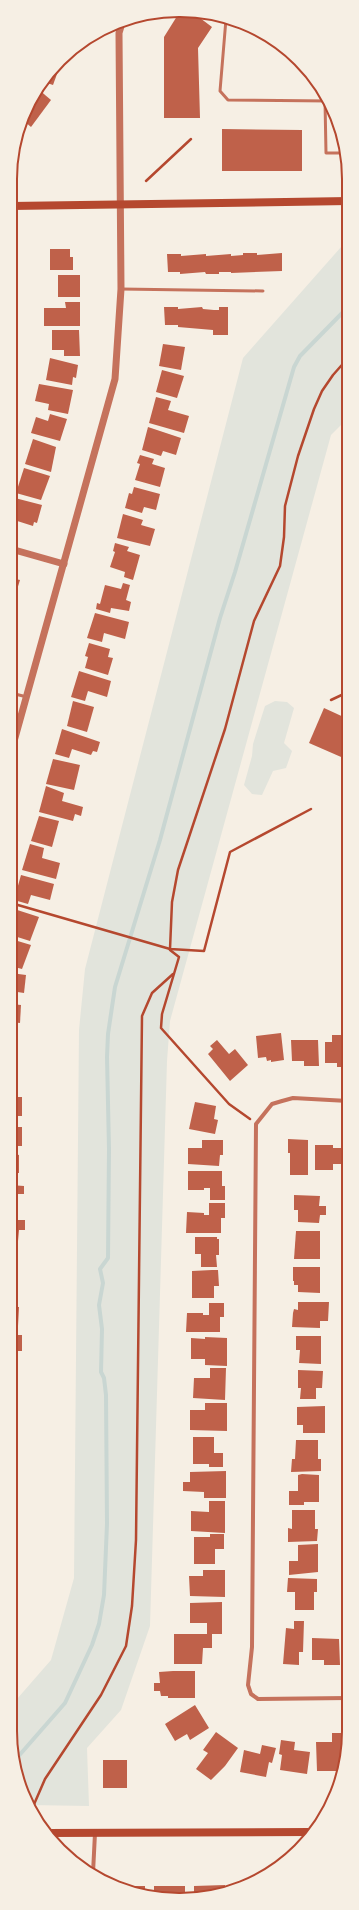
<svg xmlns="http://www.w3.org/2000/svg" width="359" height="1910" font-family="'Golos Text',sans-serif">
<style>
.green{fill:#e2e4dc}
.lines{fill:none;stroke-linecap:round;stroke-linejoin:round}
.stream{stroke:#c9d6d2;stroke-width:4}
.building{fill:#bf614a}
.path{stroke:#b5482f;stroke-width:2.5}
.service{stroke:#c5725c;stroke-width:3}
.minor{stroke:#c5725c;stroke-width:4}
.tertiary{stroke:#c5725c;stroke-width:7}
.secondary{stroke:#b5482f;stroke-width:8}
.rim{fill:none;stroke:#b5482f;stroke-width:2}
</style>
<rect width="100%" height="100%" fill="#f6efe4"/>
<!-- green -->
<g class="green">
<path d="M349,238L348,418L331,435L170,1021L167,1061L150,1626L121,1710L87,1748L89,1806L30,1805C15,1783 10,1734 10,1707L51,1660L74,1578L79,1030L85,969L243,358Z"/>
<polygon points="275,701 287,702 294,708 284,743 292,751 286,768 273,771 262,795 252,794 244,785 252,756 253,744 265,706"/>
</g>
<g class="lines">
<!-- stream -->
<polyline class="stream" points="16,1759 65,1703 92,1645 99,1624 104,1595 107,1524 106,1395 104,1378 101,1372 102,1329 99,1305 103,1283 100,1269 108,1258 109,1149 107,1057 108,1034 115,987 160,840 220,618 235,572 294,367 300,356 349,306"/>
</g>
<!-- building -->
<g class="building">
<polygon points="192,12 212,27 198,48 200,118 164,118 164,37 179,13"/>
<polygon points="61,63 53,85 44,82"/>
<polygon points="38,89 51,100 31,127 24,121 33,95"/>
<polygon points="222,129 302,130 302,171 222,171"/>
<polygon points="50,249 70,249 70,257 73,257 73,270 50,270"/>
<polygon points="243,253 257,253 257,255 282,253 282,271 231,273 231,272 219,272 219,274 206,274 205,272 180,274 180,272 168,272 167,254 181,254 181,256 206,254 206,256 231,254 231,256 243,255"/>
<rect x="58" y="275" width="22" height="22"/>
<polygon points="65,302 80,302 80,326 44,326 44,308 66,308"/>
<polygon points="164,307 178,307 178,309 202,307 203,309 214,310 219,310 219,307 228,307 228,335 213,335 213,330 178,327 178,325 165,325"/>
<polygon points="52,330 79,330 80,356 64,356 64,350 52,350"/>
<polygon points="163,344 185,347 181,370 159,366"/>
<polygon points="50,358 78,365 76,378 73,377 72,385 46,380"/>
<polygon points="162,370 184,376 177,398 156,392"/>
<polygon points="39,384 73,390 68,414 48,410 49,404 35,401"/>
<polygon points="156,397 171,401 168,410 189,416 184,433 149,423"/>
<polygon points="50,414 67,419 60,441 31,433 36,417 48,421"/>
<polygon points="148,427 181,438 176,455 163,451 161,456 142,450"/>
<polygon points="33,439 56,447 51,472 25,464"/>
<polygon points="140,455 154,459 152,464 165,468 160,487 135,480 140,464 137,463"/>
<polygon points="24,468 50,476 41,500 16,493"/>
<polygon points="134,487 160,494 156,510 144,507 142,513 125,508 129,493 132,494"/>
<polygon points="11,497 42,505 37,523 34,522 33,526 11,519"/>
<polygon points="123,514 143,520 141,525 155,529 150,546 117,538"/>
<polygon points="115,543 129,547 127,551 140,555 133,580 124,577 125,572 110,567 115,552 113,551"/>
<polygon points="11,578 20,580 14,599 11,598"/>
<polygon points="123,583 130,585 126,600 131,602 129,611 111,608 110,613 96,609 97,603 100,604 105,585 121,589"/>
<polygon points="95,613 129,622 125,639 104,633 102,642 87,638"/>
<polygon points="89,643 110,649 108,657 113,658 108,675 85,668 88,657 85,656"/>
<polygon points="79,671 111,681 107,697 88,691 85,701 71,697"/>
<polygon points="73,701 94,707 87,732 67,726"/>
<polygon points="324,708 348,719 348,760 309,743"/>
<polygon points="62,729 100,742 97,752 93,751 91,755 72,749 69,758 55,754"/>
<polygon points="53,759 80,765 74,790 46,784"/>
<polygon points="46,786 64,793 62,801 83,807 81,816 75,814 73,821 39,812"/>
<polygon points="39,816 59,821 52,847 31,841"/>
<polygon points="30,844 44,848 42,858 60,863 56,879 22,870"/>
<polygon points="21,875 54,884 50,900 31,895 28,904 14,900"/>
<polygon points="11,908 39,917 30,941 11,935 13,923 11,923"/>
<polygon points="11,939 31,945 22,969 11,966"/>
<polygon points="11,973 26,975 24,993 11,991"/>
<polygon points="11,1004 21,1005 20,1023 11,1022"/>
<polygon points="11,1032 16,1033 14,1059 11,1059"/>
<polygon points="281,1033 284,1060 271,1062 271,1060 267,1061 266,1057 258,1058 256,1036"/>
<polygon points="332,1035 343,1035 343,1042 348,1042 348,1067 337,1067 337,1063 325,1063 325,1042 332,1042"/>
<polygon points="217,1040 229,1054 235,1049 248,1065 230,1081 208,1054 213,1049 210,1046"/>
<polygon points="291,1040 318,1040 319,1066 304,1066 304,1061 292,1061"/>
<polygon points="11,1063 15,1063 14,1089 11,1089"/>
<polygon points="11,1094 13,1094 13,1097 22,1097 22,1116 11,1116"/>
<polygon points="195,1102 216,1106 214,1119 218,1120 215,1134 189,1129"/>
<rect x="11" y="1127" width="11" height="19"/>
<polygon points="288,1139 308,1140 308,1175 290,1175 290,1153 288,1153"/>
<polygon points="202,1140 223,1140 223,1155 220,1155 219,1166 188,1164 188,1148 202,1148"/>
<polygon points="315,1145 333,1145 333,1148 345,1148 345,1164 333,1164 333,1170 315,1170"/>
<polygon points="11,1153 19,1155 19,1173 11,1173"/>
<polygon points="188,1171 222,1171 222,1186 225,1186 225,1200 210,1200 210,1188 204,1188 204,1190 188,1190"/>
<polygon points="10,1185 24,1186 24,1194 18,1194 18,1203 10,1203"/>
<polygon points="294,1195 320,1196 319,1206 326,1206 326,1215 320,1215 319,1223 298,1222 298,1210 294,1210"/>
<polygon points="209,1203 225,1203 225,1218 221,1218 221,1233 186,1233 187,1212 204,1213 204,1215 209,1215"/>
<polygon points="10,1220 25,1220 25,1230 19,1230 18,1241 13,1241 13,1238 10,1238"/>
<polygon points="296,1231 320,1231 320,1259 294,1259"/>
<polygon points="195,1237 217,1237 217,1239 219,1239 219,1255 216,1255 217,1267 201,1267 201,1254 195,1254"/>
<rect x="10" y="1247" width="8" height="18"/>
<polygon points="293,1267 320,1267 320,1293 298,1292 298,1285 294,1285 294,1281 293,1281"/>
<polygon points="212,1270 218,1270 219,1286 214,1286 214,1298 192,1298 192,1271"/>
<rect x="10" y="1280" width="8" height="19"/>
<polygon points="298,1302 329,1302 328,1321 320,1321 320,1328 292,1327 293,1313 294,1309 298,1310"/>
<polygon points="10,1303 17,1303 17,1307 19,1307 18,1326 10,1326"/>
<polygon points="209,1303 224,1303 224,1317 220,1317 220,1332 186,1332 187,1313 203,1313 203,1315 209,1315"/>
<polygon points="10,1335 22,1335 22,1351 15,1351 15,1362 10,1362"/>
<polygon points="296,1336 321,1336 321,1364 299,1363 300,1350 296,1350"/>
<polygon points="205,1337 227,1338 227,1366 205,1365 205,1359 191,1359 191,1338 205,1339"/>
<polygon points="10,1368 18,1368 16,1392 10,1392"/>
<polygon points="210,1368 226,1368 225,1400 193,1398 194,1378 210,1378"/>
<polygon points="298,1370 323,1371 322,1388 316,1388 316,1399 300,1399 301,1388 298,1388"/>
<polygon points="10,1395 17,1395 17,1413 10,1412"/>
<polygon points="205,1403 227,1403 227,1431 190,1430 190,1410 205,1410"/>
<polygon points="325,1406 325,1433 303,1433 303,1425 297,1425 297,1407"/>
<rect x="10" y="1423" width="7" height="17"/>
<polygon points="193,1437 214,1437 214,1453 223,1453 223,1467 209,1467 209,1464 193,1464"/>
<polygon points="296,1440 318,1440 318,1459 321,1459 321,1471 291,1472 292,1459 295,1459"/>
<rect x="10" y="1451" width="7" height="17"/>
<polygon points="226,1471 226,1498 204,1498 204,1492 183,1491 183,1482 190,1482 190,1472"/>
<polygon points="302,1474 319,1475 319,1502 304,1502 304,1505 289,1505 289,1491 298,1491 298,1475"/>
<polygon points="10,1478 17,1478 16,1496 10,1496"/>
<polygon points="209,1501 225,1501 225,1533 191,1531 191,1511 209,1512"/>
<rect x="10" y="1510" width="6" height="18"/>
<polygon points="292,1510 315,1510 315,1529 318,1529 317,1541 288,1542 288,1528 292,1529"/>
<polygon points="210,1534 224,1534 224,1549 215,1549 215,1564 194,1564 194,1537 210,1537"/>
<polygon points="318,1544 318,1572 289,1575 289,1561 298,1561 298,1545"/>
<polygon points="10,1556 15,1556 13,1606 15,1606 15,1632 13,1632 13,1645 10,1645"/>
<polygon points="203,1570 225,1570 225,1597 190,1596 189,1576 203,1576"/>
<polygon points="288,1578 317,1579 317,1592 314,1592 314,1610 295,1610 295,1592 287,1592"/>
<polygon points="222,1602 222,1634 207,1634 207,1623 190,1623 190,1603"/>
<polygon points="294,1621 304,1621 303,1652 299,1652 299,1665 283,1664 286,1628 294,1629"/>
<polygon points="174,1634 212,1634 212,1648 203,1648 202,1664 174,1664"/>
<polygon points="312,1638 339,1639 340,1665 324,1665 324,1660 312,1660"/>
<polygon points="173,1671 195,1671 195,1698 168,1698 168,1696 161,1696 160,1691 154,1691 154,1683 160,1683 159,1672"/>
<polygon points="195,1705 209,1728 190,1740 187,1734 175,1741 165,1724"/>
<polygon points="216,1732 238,1748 225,1766 211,1780 196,1769 208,1753 203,1750"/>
<polygon points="332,1733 347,1733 347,1748 344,1748 344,1764 341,1764 341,1771 317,1771 316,1742 332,1742"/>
<polygon points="281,1740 295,1742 294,1750 310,1752 307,1774 280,1770 282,1755 279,1754"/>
<polygon points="262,1745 276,1748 272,1763 269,1762 266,1777 240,1772 244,1750 260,1754"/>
<rect x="103" y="1760" width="24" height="28"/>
<polygon points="225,1885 225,1892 194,1896 194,1886"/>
<polygon points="126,1886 145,1886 145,1894 126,1890"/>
<polygon points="154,1886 185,1886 185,1897 169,1900 154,1896"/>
</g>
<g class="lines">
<!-- path -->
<g class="path">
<polyline points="146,181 191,139"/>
<polyline points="331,700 348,692"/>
<polyline points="11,903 170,949 204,951 230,852 311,809"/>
<polyline points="170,949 172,902 178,870 225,729 254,621 280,566 284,537 285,506 298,456 314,409 322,391 333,375 348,358"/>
<polyline points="170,950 179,957 162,1014 161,1028 229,1104 250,1119"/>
<polyline points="32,1809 45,1779 101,1695 126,1646 132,1606 136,1540 142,1016 152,993 173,974"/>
</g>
<!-- service -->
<g class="service">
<polyline points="226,19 220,91 228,100 329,101"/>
<polyline points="325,101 326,153 344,153"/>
<polyline points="121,289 263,291"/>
<polyline points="11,693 27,697"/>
</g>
<!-- minor -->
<g class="minor">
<polyline points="348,1698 258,1699 251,1694 248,1685 252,1647 256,1124 272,1104 282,1101 293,1098 348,1101"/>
<polyline points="93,1873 95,1833"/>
</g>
<!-- tertiary -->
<g class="tertiary">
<polyline points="11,549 64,564"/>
<polyline points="11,752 115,379 121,289 119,33 122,23"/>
</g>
<!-- secondary -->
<g class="secondary">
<polyline points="11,206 349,201"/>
<polyline points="48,1833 311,1832"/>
</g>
</g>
<!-- crop -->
<path d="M0 0H359V1910H0ZM179 17H180A162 162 0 0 1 342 179V1731A162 162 0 0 1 180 1893H179A162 162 0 0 1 17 1731V179A162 162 0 0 1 179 17Z" fill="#f6efe4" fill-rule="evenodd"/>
<path class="rim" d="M179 17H180A162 162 0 0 1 342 179V1731A162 162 0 0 1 180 1893H179A162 162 0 0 1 17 1731V179A162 162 0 0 1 179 17Z"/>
</svg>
